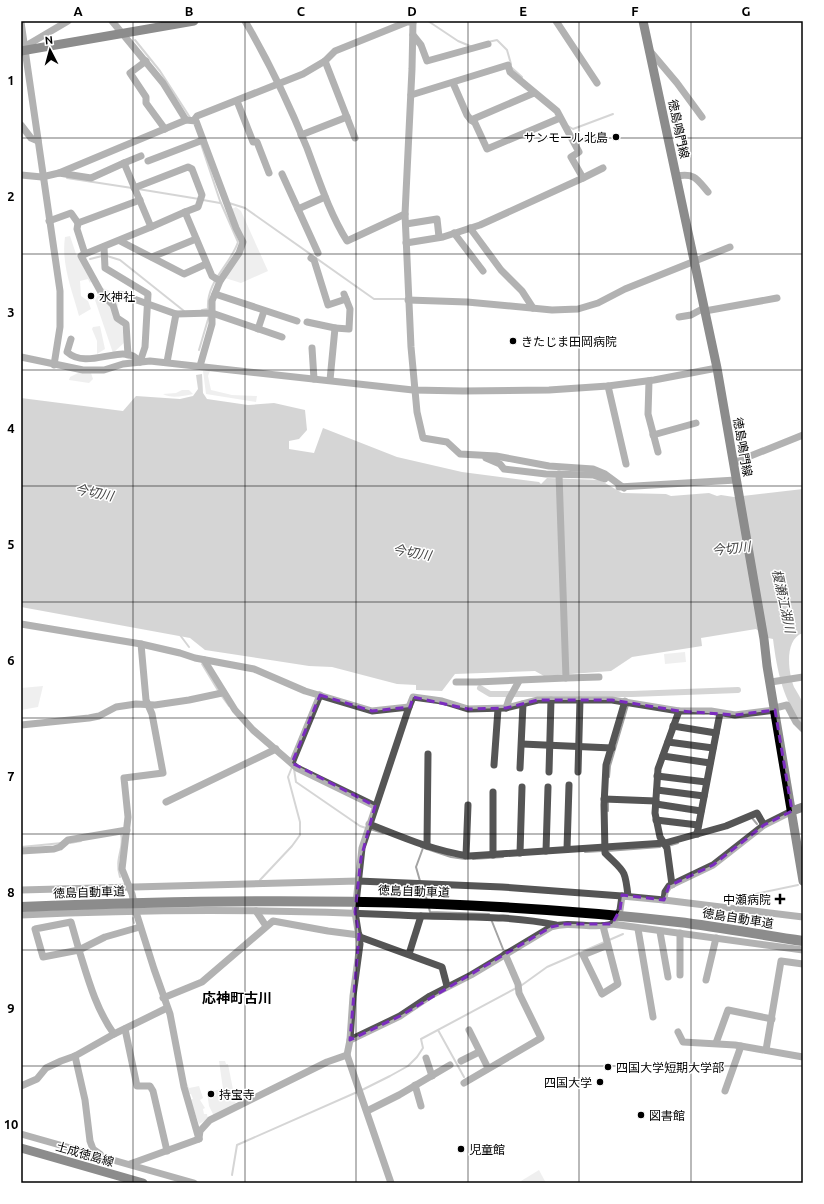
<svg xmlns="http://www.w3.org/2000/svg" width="824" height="1204" font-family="Ubuntu,'Noto Sans JP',sans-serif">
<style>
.green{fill:#dcdcdc}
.water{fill:#a3a3a3}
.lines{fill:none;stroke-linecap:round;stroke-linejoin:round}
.stream{stroke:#a3a3a3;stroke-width:2}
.canal{stroke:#a3a3a3;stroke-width:6}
.minor{stroke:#555;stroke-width:7}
.major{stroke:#000;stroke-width:9}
.highway{stroke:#000;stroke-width:10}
.marked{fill:none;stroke:#7b2cbf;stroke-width:3;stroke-dasharray:8 5;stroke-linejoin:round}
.grid{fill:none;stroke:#000;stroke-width:1;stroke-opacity:0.55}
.poi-dot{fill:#000;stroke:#fff;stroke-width:1.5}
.labels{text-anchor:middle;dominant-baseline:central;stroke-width:3;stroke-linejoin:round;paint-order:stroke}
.street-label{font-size:12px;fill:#000;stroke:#fff}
.poi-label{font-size:12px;fill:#000;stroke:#fff;text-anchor:start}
.water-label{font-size:13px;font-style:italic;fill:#444;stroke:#fff}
.quarter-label{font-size:14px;font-weight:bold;fill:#000;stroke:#fff}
.neatline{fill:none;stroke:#000;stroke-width:1.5}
.grid-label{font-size:13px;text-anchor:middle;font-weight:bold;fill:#000}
</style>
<rect width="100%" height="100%" fill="#fff"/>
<!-- green -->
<g class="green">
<polygon points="236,207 241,211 268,271 241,283 225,278 245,243 236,224 232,209"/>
<path d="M70,236L76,254L91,281L90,283L88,279L80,281L81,296L88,301L91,309L79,316C72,290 61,264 65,237Z"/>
<polygon points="96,285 119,295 118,308 125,342 113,353 95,300 98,295"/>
<polygon points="100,326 105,349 97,354 97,341 92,329 93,327"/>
<polygon points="203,371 210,371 208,376 211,390 232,395 257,396 256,402 206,394"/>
<polygon points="80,372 91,373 93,379 89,383 69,380 70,377"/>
<path d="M182,390H189L193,394C184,396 171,399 163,394L176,393Z"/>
<polygon points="685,652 686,662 665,664 664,654"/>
<polygon points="43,686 38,707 21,710 21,688"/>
<polygon points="219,1061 225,1061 226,1064 228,1064 236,1105 214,1116 209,1106 207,1092 223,1089"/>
<polygon points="185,1083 187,1083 189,1088 199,1086 203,1098 200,1100 205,1108 203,1109 204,1114 207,1114 208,1119 199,1124 190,1100 193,1099 191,1094 188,1094"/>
<polygon points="539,1170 546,1183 522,1183 521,1181"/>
</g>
<!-- water -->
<path class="water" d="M202,374L203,393L207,399L248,405L274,403L305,410L307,430L299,439L289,441V449L314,453L323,428L397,457L462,472L539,482L541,484L547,478L600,480L622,493L666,494L671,496L709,493L717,496L721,495L734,497L803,489V633C784,639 788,672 794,687C797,692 801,698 803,704C804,710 803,719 803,726C783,700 777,671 773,639L768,638L756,629L701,638L702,646L632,657L611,671L544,676L535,671L455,674L442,691L416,690V685L397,684L332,667L309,666L205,650L190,638L21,607V398L123,411L136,396L180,399L193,396L198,389L196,375Z"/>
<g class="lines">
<!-- stream -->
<g class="stream">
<polyline points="428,21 458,41 470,46"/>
<polyline points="135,40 160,71 191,119"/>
<polyline points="488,42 497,40 507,50 511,64"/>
<polyline points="512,68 522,77"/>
<polyline points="568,126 573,129 613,114"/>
<path d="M201,144L220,201L238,242C230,266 206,281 208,309L202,310"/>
<polyline points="67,178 132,188"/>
<polyline points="138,189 199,199"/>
<polyline points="203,200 220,203"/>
<polyline points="229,203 245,208 374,299 404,299"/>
<polyline points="107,256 120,260 184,311"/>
<polyline points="90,259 102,256"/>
<polyline points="199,350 209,316"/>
<polyline points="180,635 189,647"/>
<polyline points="202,664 219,692"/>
<polyline points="221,695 229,706"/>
<polyline points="631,696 632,694"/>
<polyline points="294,769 296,782 360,826 366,828"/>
<polyline points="609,777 610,766 628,705"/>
<polyline points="608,811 608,802"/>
<polyline points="752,818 757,824"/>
<polyline points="370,829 383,833"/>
<polyline points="70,843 81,841"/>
<polyline points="668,846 678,843"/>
<polyline points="21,847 62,843"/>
<polyline points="421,847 451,857 465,859"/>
<polyline points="607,851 660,847"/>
<polyline points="585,852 602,851"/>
<polyline points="473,859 503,857"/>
<path d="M120,877C114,858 125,848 121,834"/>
<polyline points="260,880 292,846 300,835 300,822 288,777 292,767"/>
<polyline points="420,881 416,867 423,848"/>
<polyline points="422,885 427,900"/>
<polyline points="724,902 741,897 798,885"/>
<polyline points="429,908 430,912 489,914 489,915"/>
<polyline points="133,918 134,923"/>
<polyline points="491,919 503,949"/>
<polyline points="438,1030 464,1077"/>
<polyline points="232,1175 237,1145 364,1089 390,1076 408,1066 417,1057 423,1048 421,1039 522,985 547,967 623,934"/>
</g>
<!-- canal -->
<polyline class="canal" points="480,688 490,694 632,694 738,690"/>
<!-- minor -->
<g class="minor">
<polyline points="112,21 163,83 186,120 196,121 236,228 243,242 239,253 220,281 212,301 212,324 200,366"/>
<path d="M245,21C269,62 289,104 307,148C319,180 329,212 347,241L405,214"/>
<polyline points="413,21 412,69 405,214 411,347 417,412 423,438 447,442 460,454 496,456 549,466 593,469 605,474 624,488"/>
<polyline points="556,21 597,83"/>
<polyline points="21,22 60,291 60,327 54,365"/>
<polyline points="413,35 421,45 427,61 488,44"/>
<polyline points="24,47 68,21"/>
<polyline points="650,51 677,83 702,117"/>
<polyline points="146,61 130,73 146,97 146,103 165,129"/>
<polyline points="325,61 355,138"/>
<polyline points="453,83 467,115 471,120"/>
<polyline points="534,93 471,120 475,123 487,149 560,118"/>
<polyline points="411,95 508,65 510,72 557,111 579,152 571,157 583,178"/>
<polyline points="237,101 253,142 257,142 269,173"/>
<polyline points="194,120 197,116 303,74 325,61 335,51 407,22 413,22"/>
<polyline points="21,125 31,138 38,141"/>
<polyline points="301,135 347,117"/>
<polyline points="148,161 203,140"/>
<polyline points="124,163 141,156"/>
<polyline points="59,173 186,120"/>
<polyline points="282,174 318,253"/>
<polyline points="21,175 42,177 59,173 91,178 124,163 151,227 185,212 212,276 220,281"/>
<path d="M677,176C695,173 697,179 708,192"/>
<polyline points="134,188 188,167 192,169 202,195 198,207 185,212"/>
<polyline points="298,209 325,197"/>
<polyline points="49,221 71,213 78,223 77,229 85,254 151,227"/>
<polyline points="78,223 140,200"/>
<polyline points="406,224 437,219 439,237"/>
<polyline points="470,228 501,270 522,291 533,308"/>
<polyline points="454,233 483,271"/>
<polyline points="120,241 184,274 206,264"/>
<polyline points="406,243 443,237 480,225 583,178 603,168"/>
<polyline points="85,254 81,256 102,294 113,305 117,318 126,324 128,355"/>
<polyline points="152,257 196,239"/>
<polyline points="311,258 314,260 328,305 346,299"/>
<polyline points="120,294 176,314 167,362"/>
<polyline points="215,294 297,321"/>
<polyline points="408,300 467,302 552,310 578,309 598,303 625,289 730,247"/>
<polyline points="705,311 777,298"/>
<polyline points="176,314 212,313 282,337"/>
<polyline points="679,317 691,315 704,308"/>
<polyline points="307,322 335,328"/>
<polyline points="258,329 264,311"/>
<path d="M71,339L67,352C86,369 115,348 133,356C135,357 138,360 140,362L145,347L148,294L105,268L104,247"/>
<polyline points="312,348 314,379"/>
<polyline points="21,357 83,370 104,370 123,364 150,361 413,390 463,391 549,390 608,386 654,380 717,368"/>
<polyline points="330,380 335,328 349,329 350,309 344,294"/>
<polyline points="649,381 648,414 658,452"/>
<polyline points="608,386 626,464"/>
<polyline points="653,435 696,423"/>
<polyline points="486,458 500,464 504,469 546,474 593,475 605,479"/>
<polyline points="733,463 803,435"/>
<polyline points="619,487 736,480"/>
<path d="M21,624L141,644L180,653L195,658L254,669L305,691L372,711L409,707L362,848L355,912L360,944L353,996L350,1040L400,1016L430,996L471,975L551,927C572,920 592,930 612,924L620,910L622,896L664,900L665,892L669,886L713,865L764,825L792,811"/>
<polyline points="141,644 146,700 152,714 163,773 124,778 128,817 122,869 132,894 136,912 154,969 170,1014 184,1087 199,1139"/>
<polyline points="204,660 235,710 253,730 297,768 375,806"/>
<polyline points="566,678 599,677"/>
<polyline points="456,682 477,682 566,678 559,474"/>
<polyline points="771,682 803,677"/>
<path d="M625,701L606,765L604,805L605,853C624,872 625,868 628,896"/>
<polyline points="409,707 413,697 442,701 468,709 506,708 538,700 612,700 679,711 711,711 735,715 775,710"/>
<polyline points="506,708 509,699 519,681"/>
<polyline points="775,708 787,705 796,722 803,729"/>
<polyline points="21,725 89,718 99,716 116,707 136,704 155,705 189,700 222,693"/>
<polyline points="673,726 716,733"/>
<polyline points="668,742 713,748"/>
<polyline points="522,744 612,748"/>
<polyline points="663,756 710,763"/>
<polyline points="292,763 320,695"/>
<polyline points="494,765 498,709"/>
<polyline points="520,768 523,704"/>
<polyline points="549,772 551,700"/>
<polyline points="578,772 580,700"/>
<polyline points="657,776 706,782"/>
<polyline points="657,790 704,796"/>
<polyline points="493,792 493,855"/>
<polyline points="604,799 656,801"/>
<polyline points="166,802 276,749"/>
<polyline points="656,804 701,811"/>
<polyline points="656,820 698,825"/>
<path d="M369,824C402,837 434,851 469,856L665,843L726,826L757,813L764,825"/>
<polyline points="697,834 720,713"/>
<polyline points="427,846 428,754"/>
<polyline points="567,849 569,785"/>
<polyline points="21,851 54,849 60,847 68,840 127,830"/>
<polyline points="546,851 548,787"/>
<polyline points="520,853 522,787"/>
<polyline points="466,856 468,805"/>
<polyline points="672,885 667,848 660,837 655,813 658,769 679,711"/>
<polyline points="21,890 358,881 502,887 622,896"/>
<polyline points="664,900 803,917"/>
<polyline points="256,911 266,926"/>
<path d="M21,915C147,909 274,909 399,915C451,918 505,914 556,925"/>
<polyline points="612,924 803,950"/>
<polyline points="603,926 618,984 602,994 583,955 608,945"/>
<polyline points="638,929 653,1017"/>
<polyline points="660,932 668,977"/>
<polyline points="360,937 442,967 447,986"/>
<polyline points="409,954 421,916"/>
<polyline points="680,975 680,933"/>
<polyline points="706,980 716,938"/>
<polyline points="163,998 202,982 273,921 328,931 359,935"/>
<polyline points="125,1029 137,1086 150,1086 153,1091 167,1151"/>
<polyline points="469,1030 488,1068"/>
<polyline points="678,1032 683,1042 735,1045 803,1057"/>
<path d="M114,1034C96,1009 88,979 79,950L43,957L35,929L71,922L79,950L105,937L140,927"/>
<polyline points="350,1040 347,1055 391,1183"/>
<polyline points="716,1043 728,1010 772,1019"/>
<polyline points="766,1050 781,961 803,964"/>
<polyline points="75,1056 85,1100 90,1141 93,1149 100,1154"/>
<polyline points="426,1058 432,1076"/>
<polyline points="461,1061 479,1052"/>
<polyline points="464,1083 541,1038 519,993 518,984 505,954"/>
<polyline points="415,1085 421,1106"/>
<polyline points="21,1086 37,1079 46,1068 61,1061 75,1056 114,1034 167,1008"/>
<polyline points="725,1091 741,1046"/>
<polyline points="367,1111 399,1095 450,1065"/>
<polyline points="21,1134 194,1183"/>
<polyline points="199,1138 200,1131 210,1120 327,1062 347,1055"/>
<polyline points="130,1164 199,1139"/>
</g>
<!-- major -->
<g class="major">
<polyline points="643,21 717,368 764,639 767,666 803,881"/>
<polyline points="21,51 194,21"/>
<polyline points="792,811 803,807"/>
<polyline points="21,1148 143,1183"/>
</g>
<!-- highway -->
<path class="highway" d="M21,907C240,898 461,897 678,922C720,927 762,935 803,941"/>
</g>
<!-- marked area -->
<path d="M0 0H824V1204H0ZM320,695L372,711L410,707L413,697L468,709L506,708L538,700H612L679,711L735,715L775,710L792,811L764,825L713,865L669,886L664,900L622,895L620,910L612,924H565L551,927L400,1016L350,1040L359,935L355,912L361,858L375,806L292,763Z" fill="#fff" fill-opacity=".55" fill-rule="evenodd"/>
<path class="marked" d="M320,695L372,711L410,707L413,697L468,709L506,708L538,700H612L679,711L735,715L775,710L792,811L764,825L713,865L669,886L664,900L622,895L620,910L612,924H565L551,927L400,1016L350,1040L359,935L355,912L361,858L375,806L292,763Z"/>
<!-- grid -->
<path class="grid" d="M133,21V1183M245,21V1183M356,21V1183M468,21V1183M579,21V1183M691,21V1183M21,138H803M21,254H803M21,370H803M21,486H803M21,602H803M21,718H803M21,834H803M21,950H803M21,1066H803"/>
<!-- markers -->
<g class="poi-dot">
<circle cx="616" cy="137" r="4"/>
<circle cx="91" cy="296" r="4"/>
<circle cx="513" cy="341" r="4"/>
<path d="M778 893h4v4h4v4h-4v4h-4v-4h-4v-4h4z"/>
<circle cx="608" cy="1067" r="4"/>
<circle cx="600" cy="1082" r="4"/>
<circle cx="211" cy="1094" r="4"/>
<circle cx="641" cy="1115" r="4"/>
<circle cx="461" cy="1149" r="4"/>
</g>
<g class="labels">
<!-- street labels -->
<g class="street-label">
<text transform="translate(679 129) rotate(78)">徳島鳴門線</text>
<text transform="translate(743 447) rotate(80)">徳島鳴門線</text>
<text transform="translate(414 891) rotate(2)">徳島自動車道</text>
<text transform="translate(89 892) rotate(-2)">徳島自動車道</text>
<text transform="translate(738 918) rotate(9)">徳島自動車道</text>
<text transform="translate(85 1154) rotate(16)">土成徳島線</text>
</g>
<!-- poi labels -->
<g class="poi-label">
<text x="608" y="137" text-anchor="end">サンモール北島</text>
<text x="99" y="296">水神社</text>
<text x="521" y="341">きたじま田岡病院</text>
<text x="771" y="899" text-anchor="end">中瀬病院</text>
<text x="616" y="1067">四国大学短期大学部</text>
<text x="592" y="1082" text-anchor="end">四国大学</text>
<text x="219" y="1094">持宝寺</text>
<text x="649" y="1115">図書館</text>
<text x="469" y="1149">児童館</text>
</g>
<!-- water labels -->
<g class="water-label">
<text transform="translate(94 492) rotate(11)">今切川</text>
<text transform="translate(731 548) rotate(-6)">今切川</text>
<text transform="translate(412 552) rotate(10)">今切川</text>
<text transform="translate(784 601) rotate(78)">榎瀬江湖川</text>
</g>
<!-- quarter labels -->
<g class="quarter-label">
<text x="237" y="998">応神町古川</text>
</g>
</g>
<!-- border -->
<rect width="824" height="1204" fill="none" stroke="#ffffff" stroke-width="44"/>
<!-- north arrow -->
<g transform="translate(50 50) rotate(354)" stroke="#ffffff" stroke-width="3" paint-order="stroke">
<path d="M0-3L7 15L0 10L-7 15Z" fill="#000000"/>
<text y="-6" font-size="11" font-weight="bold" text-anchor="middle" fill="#000000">N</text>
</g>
<rect x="22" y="22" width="780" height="1160" class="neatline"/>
<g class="grid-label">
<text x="78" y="16">A</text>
<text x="189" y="16">B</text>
<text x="301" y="16">C</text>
<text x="412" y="16">D</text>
<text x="523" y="16">E</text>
<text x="635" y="16">F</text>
<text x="746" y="16">G</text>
<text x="11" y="85">1</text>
<text x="11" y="201">2</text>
<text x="11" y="317">3</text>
<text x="11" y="433">4</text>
<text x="11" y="549">5</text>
<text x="11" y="665">6</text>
<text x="11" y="781">7</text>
<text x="11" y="897">8</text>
<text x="11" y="1013">9</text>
<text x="11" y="1129">10</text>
</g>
</svg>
